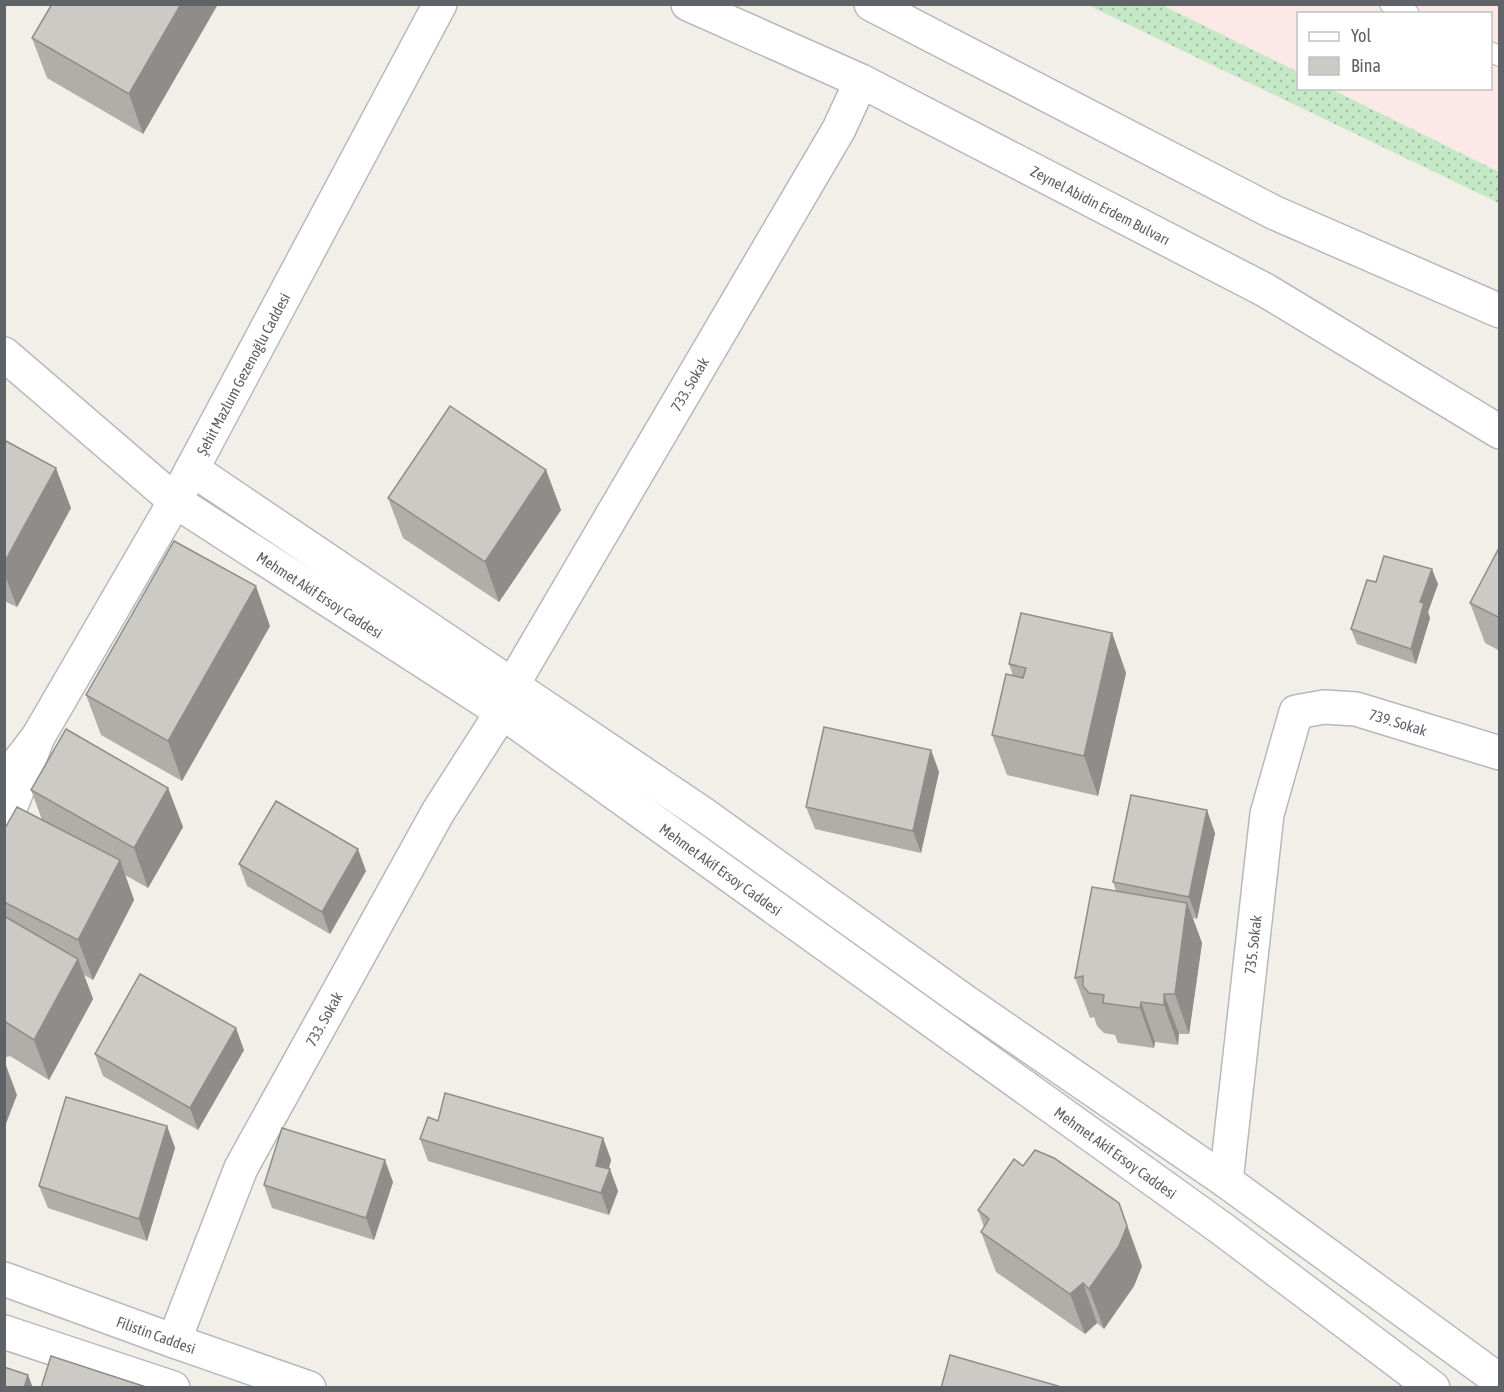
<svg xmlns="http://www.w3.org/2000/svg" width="1504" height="1392" font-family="'Asap Condensed',sans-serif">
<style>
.medical{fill:#fce8e6;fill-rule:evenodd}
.grass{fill:url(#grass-dots)}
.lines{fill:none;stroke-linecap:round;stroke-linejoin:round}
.lane-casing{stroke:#b5b8bc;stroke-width:22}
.street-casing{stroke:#b5b8bc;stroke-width:36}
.secondary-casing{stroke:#b6babf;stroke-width:36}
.lane{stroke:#fff;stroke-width:20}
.street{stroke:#fff;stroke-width:33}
.secondary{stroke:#fff;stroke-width:33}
.wall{fill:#afaea9}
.shaded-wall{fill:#8f8d8a}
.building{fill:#cccac5;stroke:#8f8d8a;stroke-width:1.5}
.labels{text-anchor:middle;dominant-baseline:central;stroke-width:4.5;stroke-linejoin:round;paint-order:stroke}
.street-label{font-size:15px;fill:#5f6368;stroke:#fff}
</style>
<defs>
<pattern id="grass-dots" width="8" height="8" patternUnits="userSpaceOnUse" patternTransform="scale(1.5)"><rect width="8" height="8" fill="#c5e8c5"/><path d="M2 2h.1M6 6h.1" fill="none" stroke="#a3c0a4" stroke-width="1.8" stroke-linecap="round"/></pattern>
</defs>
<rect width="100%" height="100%" fill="#f1efe8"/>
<!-- medical -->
<path class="medical" d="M1088,5H1499V203ZM1298,14H1490V88H1298Z"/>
<!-- grass -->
<polygon class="grass" points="1088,5 1162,5 1298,72 1298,88 1331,89 1499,172 1499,203"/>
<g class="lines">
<defs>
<g id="lane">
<polyline points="1390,4 1409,14"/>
<polyline points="1490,52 1500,56"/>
</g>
<g id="street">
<path id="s1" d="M513,684L839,129L861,81"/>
<path id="s2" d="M1226,1181L1267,814L1296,712L1324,707L1356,709L1500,753"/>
<path id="s3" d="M174,1341L241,1168L438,812L502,712"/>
</g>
<g id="secondary">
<path id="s4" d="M688,4L861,81L1265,290L1500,432"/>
<polyline points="871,4 1275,213 1500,311"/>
<path id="s5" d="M4,354L175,501L502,712L1221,1228L1433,1388"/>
<polyline points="192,469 703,814 964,1001 1226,1181 1500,1381"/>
<path id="s6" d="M38,737L175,501L440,4"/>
<polyline points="4,781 38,737 4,824"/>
<path id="s7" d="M4,1279L174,1341L309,1388"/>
<polyline points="4,1332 173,1388"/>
</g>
</defs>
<!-- lane casing -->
<use href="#lane" class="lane-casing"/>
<!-- street casing -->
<use href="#street" class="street-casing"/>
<!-- secondary casing -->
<use href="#secondary" class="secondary-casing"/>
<!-- lane -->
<use href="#lane" class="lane"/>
<!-- street -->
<use href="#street" class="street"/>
<!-- secondary -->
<use href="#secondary" class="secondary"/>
</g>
<!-- wall -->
<g class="wall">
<polygon points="52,4 218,4 143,134 47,78 32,38"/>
<polygon points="4,440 71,508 17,607 4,601"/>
<polygon points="546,470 561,510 499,602 403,538 388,498"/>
<polygon points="1500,546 1500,651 1485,643 1470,603"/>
<polygon points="1376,582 1438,584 1428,612 1430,618 1416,664 1357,644 1351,629"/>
<polygon points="270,626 182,781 101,735 86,695"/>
<polygon points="1112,633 1126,673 1098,796 1007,775 992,735 1013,676 1009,664"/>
<polygon points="931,750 939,772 921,853 815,829 806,807"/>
<polygon points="168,788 183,827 148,888 125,875 134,900 93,980 84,975 93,999 49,1080 10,1056 4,1058 4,830 42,820 31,790"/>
<polygon points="1215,833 1197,919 1193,918 1202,943 1189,1034 1179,1034 1178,1045 1155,1042 1154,1048 1118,1043 1115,1035 1104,1033 1097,1026 1094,1017 1090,1018 1075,978 1116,891 1113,882"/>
<polygon points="239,864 366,871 330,934 247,886"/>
<polygon points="244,1050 198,1130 103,1076 95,1054"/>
<polygon points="438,1121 603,1138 611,1160 609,1168 618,1191 609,1215 428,1161 420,1139"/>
<polygon points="167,1126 175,1148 147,1241 48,1208 39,1186"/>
<polygon points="393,1182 374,1240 272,1208 264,1185"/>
<polygon points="978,1210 1142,1266 1134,1286 1104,1329 1097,1323 1085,1334 996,1272 981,1232 984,1227"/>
</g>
<!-- shaded-wall -->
<g class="shaded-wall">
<polygon points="181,4 218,4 143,134 129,94"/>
<polygon points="56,468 71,508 17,607 4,573 4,563"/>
<polygon points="546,470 561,510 499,602 485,562"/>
<polygon points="1432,569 1438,584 1428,612 1430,618 1416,664 1411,649 1420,602"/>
<polygon points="256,586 270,626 182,781 168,741"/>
<polygon points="1112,633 1126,673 1098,796 1084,756"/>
<polygon points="931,750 939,772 921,853 913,831"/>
<polygon points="168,788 183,827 148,888 134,848"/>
<polygon points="1207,810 1215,833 1197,919 1189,897"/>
<polygon points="358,849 366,871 330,934 322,912"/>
<polygon points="120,860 134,900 93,980 78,940"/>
<polygon points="1187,903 1202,943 1189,1034 1175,994"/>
<polygon points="78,959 93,999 49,1080 34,1040"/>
<polygon points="1164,994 1179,1034 1178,1045 1164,1005"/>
<polygon points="1141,1002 1155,1042 1154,1048 1140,1008"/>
<polygon points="236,1028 244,1050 198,1130 190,1108"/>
<polygon points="4,1060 17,1095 4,1129"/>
<polygon points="167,1126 175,1148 147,1241 139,1219"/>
<polygon points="603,1138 611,1160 605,1184 610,1169 618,1191 609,1215 601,1193 596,1166"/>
<polygon points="385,1160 393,1182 374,1240 366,1218"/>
<polygon points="1119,1203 1142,1266 1134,1286 1104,1329 1089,1289"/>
<polygon points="1083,1283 1097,1323 1085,1334 1070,1294"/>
<polygon points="28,1375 33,1388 24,1388"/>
</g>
<!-- building -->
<g class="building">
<polygon points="52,4 181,4 129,94 32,38"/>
<polygon points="450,406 546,470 485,562 388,498"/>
<polygon points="4,440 56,468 4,563"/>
<polygon points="174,541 256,586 168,741 86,695"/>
<polygon points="1500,546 1500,618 1470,603"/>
<polygon points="1384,556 1432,569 1420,602 1424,603 1411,649 1351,629 1367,580 1376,582"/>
<polygon points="1021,613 1112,633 1084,756 992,735 1006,674 1023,678 1026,668 1009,664"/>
<polygon points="824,727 931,750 913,831 806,807"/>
<polygon points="66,729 168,788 134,848 31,790"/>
<polygon points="1131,795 1207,810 1189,897 1113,882"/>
<polygon points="276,801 358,849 322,912 239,864"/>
<polygon points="17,807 120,860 78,940 4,902 4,830"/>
<polygon points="1092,887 1187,903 1175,994 1164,994 1164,1005 1141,1002 1140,1008 1103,1003 1104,995 1089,993 1083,986 1083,976 1075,978"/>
<polygon points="4,916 78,959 34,1040 4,1021"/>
<polygon points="140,974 236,1028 190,1108 95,1054"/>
<polygon points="445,1093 603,1138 596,1166 610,1169 601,1193 420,1139 428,1117 438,1121"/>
<polygon points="66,1097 167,1126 139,1219 39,1186"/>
<polygon points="282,1128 385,1160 366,1218 264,1185"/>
<polygon points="1035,1150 1054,1158 1119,1203 1127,1226 1119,1246 1089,1289 1083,1283 1070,1294 981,1232 989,1219 978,1210 1014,1159 1023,1166"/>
<polygon points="950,1355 1065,1388 941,1388"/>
<polygon points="51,1356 146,1387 41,1388"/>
<polygon points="4,1367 28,1375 24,1388 4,1388"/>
</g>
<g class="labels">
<!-- street labels -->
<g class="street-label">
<text stroke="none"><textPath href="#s4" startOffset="459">Zeynel Abidin Erdem Bulvarı</textPath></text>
<text stroke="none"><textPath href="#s6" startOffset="417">Şehit Mazlum Gezenoğlu Caddesi</textPath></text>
<text stroke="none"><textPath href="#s1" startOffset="348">733. Sokak</textPath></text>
<text stroke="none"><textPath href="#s5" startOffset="398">Mehmet Akif Ersoy Caddesi</textPath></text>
<text stroke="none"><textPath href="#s2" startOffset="580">739. Sokak</textPath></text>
<text stroke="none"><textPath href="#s5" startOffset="884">Mehmet Akif Ersoy Caddesi</textPath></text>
<text stroke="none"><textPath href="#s2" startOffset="238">735. Sokak</textPath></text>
<text stroke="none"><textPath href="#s3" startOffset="356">733. Sokak</textPath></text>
<text stroke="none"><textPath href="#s5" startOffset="1370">Mehmet Akif Ersoy Caddesi</textPath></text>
<text stroke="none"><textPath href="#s7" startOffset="162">Filistin Caddesi</textPath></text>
</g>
</g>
<!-- border -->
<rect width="1504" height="1392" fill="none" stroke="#5f6368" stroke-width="12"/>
<!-- legend -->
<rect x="1297" y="12" width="195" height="78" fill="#ffffff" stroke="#bfc1c3" stroke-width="1.5"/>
<rect x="1309" y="32" width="30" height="9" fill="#ffffff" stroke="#bfc1c3" stroke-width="1.5"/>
<text x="1351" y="42" font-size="18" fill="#5f6368">Yol</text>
<rect x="1309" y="57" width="30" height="18" fill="#cccac5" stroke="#bfc1c3" stroke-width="1.5"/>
<text x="1351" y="72" font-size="18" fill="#5f6368">Bina</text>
</svg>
